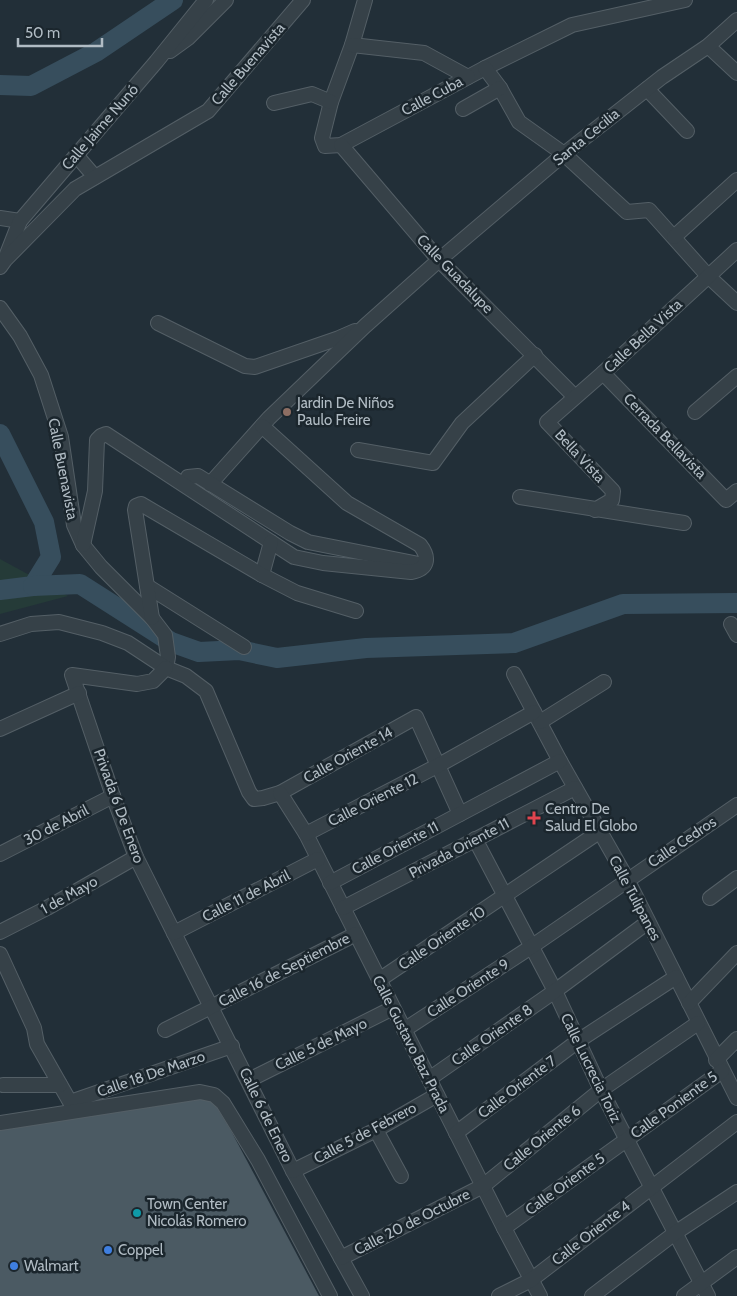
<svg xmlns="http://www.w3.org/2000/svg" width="737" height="1296" font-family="Cabin,sans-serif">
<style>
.green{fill:#253b38}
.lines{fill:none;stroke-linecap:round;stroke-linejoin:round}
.river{stroke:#374e5d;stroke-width:20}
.building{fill:#4b5a63}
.minor-casing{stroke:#545f66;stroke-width:16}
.minor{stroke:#364148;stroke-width:14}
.education-dot{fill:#8d6e63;stroke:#1b262d;stroke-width:2}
.health-dot{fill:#e0444e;stroke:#1b262d;stroke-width:2}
.culture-dot{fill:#0f9aa8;stroke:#1b262d;stroke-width:2}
.shop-dot{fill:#3f7fe0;stroke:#1b262d;stroke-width:2}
.labels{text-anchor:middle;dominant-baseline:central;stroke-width:5;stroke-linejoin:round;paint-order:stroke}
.street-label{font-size:15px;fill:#b1bcc4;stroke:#1b262d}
.poi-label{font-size:15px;fill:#b1bcc4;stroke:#1b262d;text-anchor:start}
</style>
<rect width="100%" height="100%" fill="#222f38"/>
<!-- green -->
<polygon class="green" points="0,559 68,596 0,614"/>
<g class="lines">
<!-- river -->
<g class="river">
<polyline points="0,85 31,86 96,52 173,0"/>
<polyline points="0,434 44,522 51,557 33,586 0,590"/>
<polyline points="33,586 80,584 171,642 199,652 239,650 277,658 366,648 514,643 623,604 737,603"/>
</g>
</g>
<!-- building -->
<polygon class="building" points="211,1098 230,1129 319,1296 0,1296 0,1129 189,1099"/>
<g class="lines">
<defs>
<g id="minor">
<polyline points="365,0 352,45 331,102 322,138 325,146 341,145 485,68 572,25 685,0"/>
<polyline points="352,45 424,53 468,77"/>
<polyline points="708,46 737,73"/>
<polyline points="170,51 188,38 226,0"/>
<polyline points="485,68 500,88 519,122 564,154 627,212 649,210 708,276 737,303"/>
<polyline points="647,89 687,131"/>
<polyline points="274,103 312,94 331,102"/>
<polyline points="463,109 500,88"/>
<polyline points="341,145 439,260 575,397"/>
<polyline points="76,155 95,177"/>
<polyline points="0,218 20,221"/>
<polyline points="674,237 737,180"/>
<polyline points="7,254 20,221 156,62 206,0"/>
<polyline points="0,267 5,260 75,189 208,111 303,0"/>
<polyline points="0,308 20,336 41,375 61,437 74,525 83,545 101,567 152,618 165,635 168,657 166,668"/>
<polyline points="158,323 245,366 255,367 339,338 355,331"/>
<polyline points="603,373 726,500 737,491"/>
<polyline points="695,412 737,376"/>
<polyline points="358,450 433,463 462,423 535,355"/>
<polyline points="210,484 269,418 365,326 439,260 564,154 662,77 708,46 737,20"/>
<polyline points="185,485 188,477 198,476 290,533 308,542 424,565"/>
<polyline points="520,497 684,523"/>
<polyline points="595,510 612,500 613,491 547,422 603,373 737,250"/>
<path d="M83,545L95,491L97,440L101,436L106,434L294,557L323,563L411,572C428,569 430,558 420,545L347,503L262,426"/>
<polyline points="262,575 271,542"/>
<polyline points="147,586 244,647"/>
<polyline points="152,618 135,510 136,506 141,504 262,575 297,593 356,611"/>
<polyline points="731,624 737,635"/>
<polyline points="0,634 31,624 59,622 102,633 128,643 166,668 186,676 206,691 249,792 254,799 263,798 280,793 416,717 460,814"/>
<polyline points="166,668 153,681 137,684 72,675 113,796 136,857 293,1171 362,1296"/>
<polyline points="514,674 560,761 627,879 737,1098"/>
<polyline points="540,722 604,682"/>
<polyline points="0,729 79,693"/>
<polyline points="280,793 306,834 504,1228 540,1296"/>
<polyline points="306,834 439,765 534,712"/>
<polyline points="475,839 555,991 601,1090 708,1296"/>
<polyline points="0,854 113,796"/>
<polyline points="330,883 560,761"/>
<polyline points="710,898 737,878"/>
<polyline points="343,908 575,788"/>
<polyline points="0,932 47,908 136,857"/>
<polyline points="174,933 318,859"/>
<polyline points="0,954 34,1028 37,1044 70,1102 232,1046"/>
<polyline points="379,980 599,832"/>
<polyline points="689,1003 737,953"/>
<polyline points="165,1030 356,934"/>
<polyline points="404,1030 531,947 737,805"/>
<polyline points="716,1060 737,1039"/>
<polyline points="429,1079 555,991 648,922"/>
<polyline points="249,1080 393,1008"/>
<polyline points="3,1085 60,1085"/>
<polyline points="0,1123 200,1092 214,1095 223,1103 258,1160 330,1296"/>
<polyline points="376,1130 401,1176"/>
<polyline points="456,1133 578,1041 676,977"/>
<polyline points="293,1171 376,1130 437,1095"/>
<polyline points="504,1228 722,1071"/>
<polyline points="341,1258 483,1186 601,1090 698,1023"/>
<polyline points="499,1296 531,1280 737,1122"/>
<polyline points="592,1296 675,1233 737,1192"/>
<polyline points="684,1296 737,1257"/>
</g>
</defs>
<!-- minor casing -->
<use href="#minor" class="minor-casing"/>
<!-- minor -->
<use href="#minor" class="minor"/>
</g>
<!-- markers -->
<circle class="education-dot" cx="287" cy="412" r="5"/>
<path class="health-dot" d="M531.5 810.5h5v5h5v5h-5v5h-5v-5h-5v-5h5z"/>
<circle class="culture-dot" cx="137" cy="1213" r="5"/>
<g class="shop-dot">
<circle cx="108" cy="1250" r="5"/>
<circle cx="14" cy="1266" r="5"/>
</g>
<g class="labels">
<!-- street labels -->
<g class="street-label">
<text transform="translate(248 64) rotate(-49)">Calle Buenavista</text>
<text transform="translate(432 96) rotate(-28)">Calle Cuba</text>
<text transform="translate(100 127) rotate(-49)">Calle Jaime Nunó</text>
<text transform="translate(586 137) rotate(-39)">Santa Cecilia</text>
<text transform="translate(455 274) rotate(46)">Calle Guadalupe</text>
<text transform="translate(643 336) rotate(-43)">Calle Bella Vista</text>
<text transform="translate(665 436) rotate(46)">Cerrada Bellavista</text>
<text transform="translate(580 456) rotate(47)">Bella Vista</text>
<text transform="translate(63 469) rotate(79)">Calle Buenavista</text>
<text transform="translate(348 755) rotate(-29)">Calle Oriente 14</text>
<text transform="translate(373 800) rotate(-27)">Calle Oriente 12</text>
<text transform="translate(119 806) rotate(70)">Privada 6 De Enero</text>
<text transform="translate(56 825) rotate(-27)">30 de Abril</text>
<text transform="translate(682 842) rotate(-34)">Calle Cedros</text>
<text transform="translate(395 848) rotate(-28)">Calle Oriente 11</text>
<text transform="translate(459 848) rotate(-28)">Privada Oriente 11</text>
<text transform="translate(69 895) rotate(-29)">1 de Mayo</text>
<text transform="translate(246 896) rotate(-27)">Calle 11 de Abril</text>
<text transform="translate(635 898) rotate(62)">Calle Tulipanes</text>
<text transform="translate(442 938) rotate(-34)">Calle Oriente 10</text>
<text transform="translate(284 970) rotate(-27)">Calle 16 de Septiembre</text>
<text transform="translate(468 988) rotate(-33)">Calle Oriente 9</text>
<text transform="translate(492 1035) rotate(-35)">Calle Oriente 8</text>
<text transform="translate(321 1044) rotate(-26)">Calle 5 de Mayo</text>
<text transform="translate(411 1044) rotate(63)">Calle Gustavo Baz Prada</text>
<text transform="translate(591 1068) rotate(64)">Calle Lucrecia Toriz</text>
<text transform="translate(151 1074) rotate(-19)">Calle 18 De Marzo</text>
<text transform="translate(517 1087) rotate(-37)">Calle Oriente 7</text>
<text transform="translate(674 1105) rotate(-36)">Calle Poniente 5</text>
<text transform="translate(266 1115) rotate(64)">Calle 6 de Enero</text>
<text transform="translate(365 1133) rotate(-28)">Calle 5 de Febrero</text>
<text transform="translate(542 1138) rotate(-39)">Calle Oriente 6</text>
<text transform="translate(565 1184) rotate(-36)">Calle Oriente 5</text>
<text transform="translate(412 1222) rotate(-27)">Calle 20 de Octubre</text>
<text transform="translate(591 1233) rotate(-38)">Calle Oriente 4</text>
</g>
<!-- poi labels -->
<g class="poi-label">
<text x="297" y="403">Jardin De Niños<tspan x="297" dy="17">Paulo Freire</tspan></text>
<text x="545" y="809">Centro De<tspan x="545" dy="17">Salud El Globo</tspan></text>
<text x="147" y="1204">Town Center<tspan x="147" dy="17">Nicolás Romero</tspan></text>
<text x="118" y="1250">Coppel</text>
<text x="24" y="1266">Walmart</text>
</g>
</g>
<!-- scale -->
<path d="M18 38v8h84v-8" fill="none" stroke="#b1bcc4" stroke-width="2.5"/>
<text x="25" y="38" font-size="15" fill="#b1bcc4" stroke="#1b262d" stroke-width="4" paint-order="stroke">50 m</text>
</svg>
